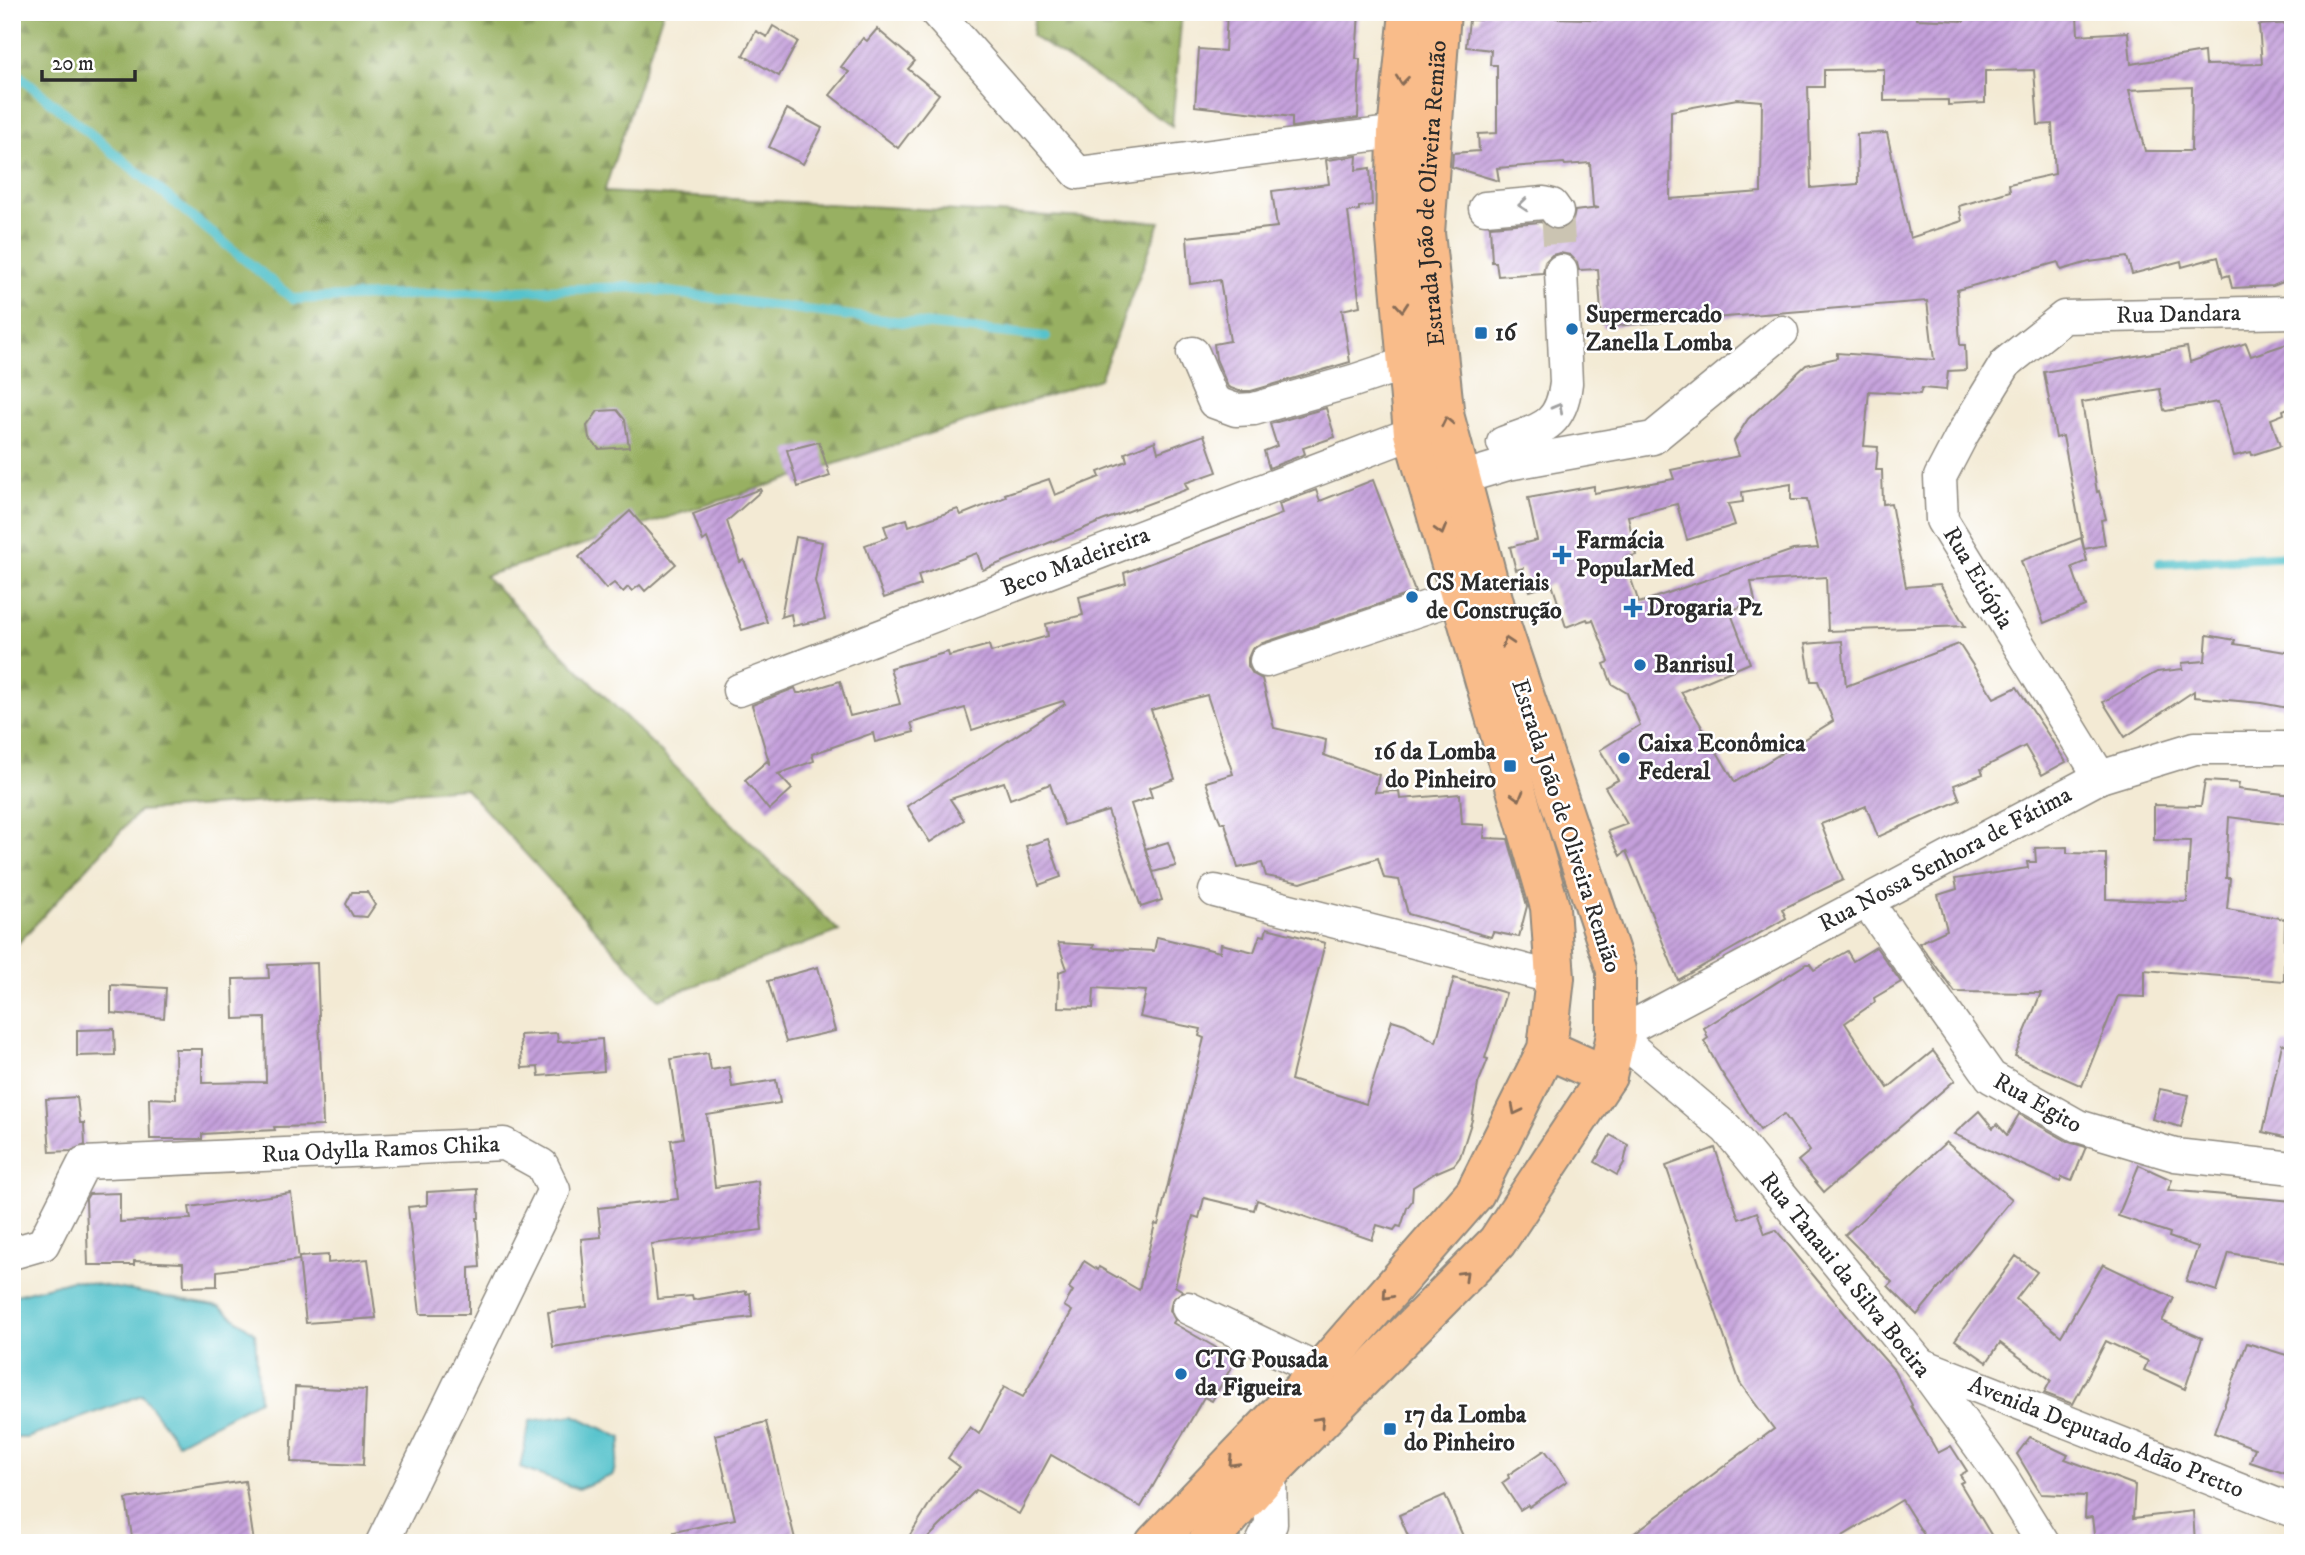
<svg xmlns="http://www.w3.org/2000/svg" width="2305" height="1555" font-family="'IM FELL DW Pica',serif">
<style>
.forest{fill:url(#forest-firs);stroke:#626e46;stroke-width:2}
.water{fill:#56c3cc;stroke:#40777c;stroke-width:2}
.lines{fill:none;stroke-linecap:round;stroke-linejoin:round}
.stream{stroke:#56c3cc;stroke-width:10}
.building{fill:url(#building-hatch);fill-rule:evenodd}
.minor-tunnel{stroke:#cbc4b2;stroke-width:32;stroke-dasharray:32 16;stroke-linecap:butt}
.minor-casing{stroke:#8f8a80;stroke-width:35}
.major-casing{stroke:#8f8a80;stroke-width:42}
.minor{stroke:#fff;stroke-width:32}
.major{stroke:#f9bc8a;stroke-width:38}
.oneway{stroke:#886c56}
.oneway2{stroke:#a0a0a0}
.poi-dot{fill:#1f6fb2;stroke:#fff;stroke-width:2.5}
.labels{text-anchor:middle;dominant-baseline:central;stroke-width:5;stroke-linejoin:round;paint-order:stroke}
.street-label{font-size:24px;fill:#2b2b2b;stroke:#fff}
.poi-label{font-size:24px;font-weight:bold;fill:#2b2b2b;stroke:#fff;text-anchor:start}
</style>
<defs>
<pattern id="forest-firs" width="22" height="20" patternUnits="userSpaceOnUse" patternTransform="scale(1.75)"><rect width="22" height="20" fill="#98b062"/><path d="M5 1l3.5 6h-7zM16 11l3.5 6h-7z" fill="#7c8f51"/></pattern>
<pattern id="building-hatch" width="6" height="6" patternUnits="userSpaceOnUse" patternTransform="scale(1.75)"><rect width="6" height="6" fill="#c5a0dc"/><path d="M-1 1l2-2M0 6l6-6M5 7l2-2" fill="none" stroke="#a083b3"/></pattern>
</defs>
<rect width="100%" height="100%" fill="#fff"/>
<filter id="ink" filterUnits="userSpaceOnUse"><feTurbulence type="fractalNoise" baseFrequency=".0143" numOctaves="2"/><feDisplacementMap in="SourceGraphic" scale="14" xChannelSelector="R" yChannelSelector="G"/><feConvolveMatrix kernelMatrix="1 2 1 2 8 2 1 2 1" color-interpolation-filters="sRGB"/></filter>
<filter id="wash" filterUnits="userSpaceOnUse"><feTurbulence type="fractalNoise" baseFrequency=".00686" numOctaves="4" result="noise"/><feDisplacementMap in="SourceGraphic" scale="28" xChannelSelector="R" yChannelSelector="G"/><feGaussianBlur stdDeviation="1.57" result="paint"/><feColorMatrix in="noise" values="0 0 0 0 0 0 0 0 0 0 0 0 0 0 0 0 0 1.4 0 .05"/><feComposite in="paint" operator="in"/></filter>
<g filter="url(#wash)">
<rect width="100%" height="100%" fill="#f3ead4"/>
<!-- forest -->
<g class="forest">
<polygon points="12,12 663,12 604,192 1160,222 1100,379 485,576 839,931 659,999 465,788 139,811 12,950"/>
<polygon points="1035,12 1182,12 1172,126 1032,36"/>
</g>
<!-- water -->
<g class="water">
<polygon points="72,1280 220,1307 255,1333 259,1400 178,1443 142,1395 27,1438 12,1438 12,1296"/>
<polygon points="574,1415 622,1438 613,1475 578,1489 520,1468 530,1421"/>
</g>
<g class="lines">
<!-- stream -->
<g class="stream">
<polyline points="12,70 293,299 630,287 874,319 1046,337"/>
<polyline points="2160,563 2293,556"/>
</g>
</g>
<g id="blocks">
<!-- building -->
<g class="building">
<polygon points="1227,12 1359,12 1356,59 1360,59 1358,118 1292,127 1292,117 1195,106 1199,49 1225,51"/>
<path d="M1480,12H1556V18L1617,20V12H1916V19L1964,21V12H2039V16L2077,15L2078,35L2128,32L2131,64L2204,52L2205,65L2262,64L2259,25L2293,23V278L2273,286L2232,288L2229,275L2223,277L2218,257L2182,267L2181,261L2132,274L2127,257L2089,262L2061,270L2058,262L1957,290L1960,345H1965L1966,370L1948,371L1946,390L1922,388L1920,394L1869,391L1864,446L1878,447L1876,470H1882L1883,504L1891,503L1906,587L1940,584L1965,626L1828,631L1826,577L1751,582L1755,601L1730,611L1750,663L1681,692L1735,782L1833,721L1818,681H1811L1805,644L1842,641L1846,686L1959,644L1994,698L2017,687L2066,762L2042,775L2025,746L1981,769L1983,774L1954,785L1960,800L1878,837L1866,806L1821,824L1843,880L1782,909L1786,918L1678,980L1626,851L1620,856L1608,831L1627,824L1605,787L1618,780L1600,750L1640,725L1627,693L1612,684L1604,664L1609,662L1593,620L1588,621L1587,619L1566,627L1552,584L1530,591L1523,568L1516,570L1510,547L1537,540L1528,498L1594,486V493L1674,479L1671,470L1739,456L1734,441L1748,419L1806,365L1837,358V353L1934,360L1927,301L1602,327L1598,269L1579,270L1577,262L1570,255L1560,253L1552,255L1545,262L1543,273L1498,276L1496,262H1492L1490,226L1541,222L1549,228L1559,230L1568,226L1573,220L1575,211L1599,208L1593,207L1590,163L1565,165L1564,163L1497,168L1499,181L1452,167L1453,153L1479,151L1478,134L1497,133V65H1490L1491,50L1466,47L1469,20H1480ZM1884,69V101L1948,100V105L1985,103V71L2034,70L2038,125L2052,124L2055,174L2009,184L2010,191L1959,206L1962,221L1910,238L1887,133L1857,134L1858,184L1811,188L1808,87H1824V70ZM2192,87L2191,151H2145L2129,90ZM1737,99L1762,101L1761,192L1670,199L1671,111ZM1791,484V500H1807L1818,548L1793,550L1639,603L1624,558L1636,555L1628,516L1677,504L1687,540L1735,525L1728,504L1743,502L1742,492Z"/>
<polygon points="773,26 798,41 779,76 743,55 756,31 767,37"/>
<polygon points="877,29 915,61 908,69 939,94 898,148 830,95 849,72 841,67 863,38 867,41"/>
<polygon points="787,109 822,128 803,164 769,147"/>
<polygon points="1357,156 1356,170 1370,168 1372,205 1359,207 1359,210 1348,212 1360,306 1342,310 1350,362 1251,391 1239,391 1228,387 1216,359 1214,344 1230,341 1220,280 1190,284 1187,237 1277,227 1272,191 1329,184 1326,160"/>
<polygon points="2293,342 2293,406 2283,410 2284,414 2271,419 2280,446 2252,455 2251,452 2234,456 2218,402 2166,411 2164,410 2160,389 2082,402 2097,492 2099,491 2106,519 2101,520 2105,545 2084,549 2063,436 2056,438 2044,372 2187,347 2190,362 2246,343 2251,356"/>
<polygon points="1326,408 1335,437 1303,448 1305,454 1269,468 1264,451 1277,446 1270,424"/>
<polygon points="617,410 625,420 629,447 599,449 589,438 587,426 598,411"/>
<polygon points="1204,435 1217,472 1185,483 1188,489 1102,521 983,570 977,553 918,575 921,585 884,598 865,545 888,537 884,526 907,519 909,526 958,509 961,515 1006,497 1005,494 1049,479 1055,495 1100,477 1098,472 1127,461 1125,453 1155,441 1158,452"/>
<polygon points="819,442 830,476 798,487 787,450"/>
<polygon points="1373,480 1415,592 1260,644 1252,649 1248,658 1248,666 1253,674 1262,679 1274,728 1326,740 1324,755 1379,775 1375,792 1399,791 1400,799 1460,794 1462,824 1485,825 1484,838 1508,839 1527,906 1519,937 1493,932 1491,937 1408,914 1399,880 1384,878 1378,858 1301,883 1266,876 1262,863 1238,868 1225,823 1221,823 1217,814 1206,782 1233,774 1207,695 1151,710 1175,779 1149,788 1152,797 1131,804 1162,900 1141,907 1108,811 1064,825 1050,784 1010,799 1004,782 950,799 964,820 930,842 907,806 1065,704 1063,701 972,730 965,708 911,723 914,732 875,742 873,733 812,754 814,761 778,774 792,789 769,810 745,780 767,761 770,765 752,705 795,688 797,693 801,693 840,681 850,716 900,704 890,668 948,652 949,656 989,645 991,652 1048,636 1046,624 1083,615 1079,597 1126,583 1124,573 1282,514 1279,504 1316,490 1320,501"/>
<polygon points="760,489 761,491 727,521 740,562 744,560 767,622 742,630 707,538 703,541 693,514"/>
<polygon points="630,511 676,564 645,591 640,585 632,591 628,587 623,592 614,583 606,589 579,557"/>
<polygon points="796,537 822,542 815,581 825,619 793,626 791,614 781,617"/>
<polygon points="2081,538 2087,561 2072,567 2085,606 2044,623 2021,561"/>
<polygon points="2207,635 2235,640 2234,644 2293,653 2293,709 2261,703 2194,697 2194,691 2125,737 2103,702 2157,672 2183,669 2182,663 2205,661"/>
<polygon points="2205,781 2239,783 2238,789 2293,795 2293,825 2229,817 2227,852 2226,878 2230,878 2227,909 2285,919 2284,981 2145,970 2145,997 2118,996 2082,1086 2015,1056 2041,993 1955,992 1919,943 1947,930 1938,895 1957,889 1955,879 2028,868 2027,862 2036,862 2035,848 2067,847 2067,853 2106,854 2106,899 2187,902 2190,841 2154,840 2154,805 2201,806"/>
<polygon points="1048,839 1061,877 1039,885 1026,846"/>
<polygon points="1168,842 1176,866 1153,872 1145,849"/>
<polygon points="352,892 367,892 375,905 367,917 353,916 346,904"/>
<polygon points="1267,928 1325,943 1291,1080 1366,1104 1392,1020 1405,1024 1436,1042 1454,978 1506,993 1485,1058 1488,1059 1478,1084 1472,1120 1460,1157 1454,1165 1435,1173 1413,1187 1412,1201 1407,1208 1401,1227 1397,1226 1394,1230 1377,1225 1372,1240 1257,1200 1254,1210 1204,1198 1199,1218 1193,1216 1175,1286 1183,1291 1172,1300 1170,1310 1175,1320 1173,1323 1236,1359 1212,1401 1204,1397 1141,1507 1051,1455 1019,1514 976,1490 923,1543 905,1543 938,1490 960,1467 948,1458 970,1427 979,1434 1004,1387 1023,1397 1072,1311 1064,1306 1073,1291 1069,1288 1084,1261 1098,1270 1099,1267 1139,1290 1155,1224 1158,1225 1204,1038 1199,1036 1201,1029 1140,1017 1146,991 1094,988 1093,1008 1058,1007 1059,972 1067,969 1058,943 1094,945 1093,948 1154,951 1157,937 1220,952 1221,944 1254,952 1260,935 1265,936"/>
<polygon points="1876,947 1901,982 1874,998 1875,1002 1845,1023 1888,1088 1933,1051 1955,1080 1824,1192 1798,1161 1810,1151 1784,1114 1760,1130 1720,1070 1704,1041 1708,1038 1704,1028 1806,964 1810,964 1814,970 1847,951 1853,961"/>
<polygon points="317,963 323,1126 274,1127 275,1130 202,1134 202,1139 150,1139 149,1098 176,1099 175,1049 202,1049 202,1083 266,1082 265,1018 234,1019 233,979 269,978 268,965"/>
<polygon points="818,967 835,1031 786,1042 768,981"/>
<polygon points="111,985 166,988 164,1018 111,1013"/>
<polygon points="114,1029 115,1055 77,1056 77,1030"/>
<polygon points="557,1033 558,1042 602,1039 604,1071 539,1076 538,1067 522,1068 520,1035"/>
<polygon points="2282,1044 2293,1045 2293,1139 2263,1132"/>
<polygon points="708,1053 711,1070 729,1067 732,1087 776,1080 780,1103 707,1115 715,1187 758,1181 762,1230 651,1244 657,1299 692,1296 693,1300 746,1291 746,1294 750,1293 752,1317 700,1323 553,1347 548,1312 587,1307 581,1239 601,1237 598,1208 678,1199 671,1140 683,1138 671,1059"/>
<polygon points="2160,1089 2189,1095 2181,1127 2152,1119"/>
<polygon points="77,1097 80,1123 84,1123 85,1145 71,1151 50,1152 46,1099"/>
<polygon points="1979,1111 1993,1128 1997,1124 2007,1135 2019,1114 2069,1142 2086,1147 2072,1181 2062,1177 2060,1182 1954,1134"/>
<polygon points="1610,1135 1628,1145 1624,1163 1617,1175 1595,1162"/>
<polygon points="1946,1142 2012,1199 1917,1315 1888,1286 1892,1282 1845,1235"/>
<polygon points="1715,1148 1739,1219 1757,1212 1765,1234 1776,1230 1856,1327 1894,1370 1912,1405 1911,1406 1938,1453 1951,1446 1967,1471 1960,1475 1964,1481 1960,1483 1996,1543 1929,1543 1902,1500 1831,1543 1621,1543 1774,1429 1740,1383 1666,1166"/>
<polygon points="2139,1165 2172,1180 2168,1190 2293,1201 2293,1264 2229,1253 2217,1291 2186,1281 2198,1247 2169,1237 2170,1233 2118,1216"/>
<polygon points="478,1189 479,1218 477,1218 480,1267 469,1268 469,1314 420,1314 408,1207 427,1205 427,1192"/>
<polygon points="120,1193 120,1222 191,1219 189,1207 291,1193 299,1260 217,1271 217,1286 184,1287 183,1263 134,1261 134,1265 88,1265 86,1199 89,1194"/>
<polygon points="328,1255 328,1263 368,1259 376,1318 306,1323 299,1257"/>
<polygon points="2016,1256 2037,1272 2016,1299 2061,1336 2103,1264 2174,1298 2162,1321 2202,1338 2185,1389 2144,1370 2148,1361 2106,1341 2073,1404 2044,1393 2051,1380 2000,1343 1987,1362 1955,1340"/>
<polygon points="2247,1343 2293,1357 2293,1476 2250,1462 2255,1448 2214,1433"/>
<polygon points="295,1387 366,1390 363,1465 291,1462"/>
<polygon points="766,1422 796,1543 676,1543 674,1532 735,1519 715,1435"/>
<polygon points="2030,1437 2068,1455 2065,1459 2135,1485 2133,1518 2193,1511 2195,1543 2095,1543 2092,1517 2085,1518 2086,1496 2041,1494 2017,1454"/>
<polygon points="1545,1450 1567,1481 1529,1507 1528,1505 1520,1510 1502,1483 1509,1478 1508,1475"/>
<polygon points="245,1481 254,1543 133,1543 126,1499"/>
<polygon points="1445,1495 1466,1543 1411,1543 1399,1515"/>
</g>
</g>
</g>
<g filter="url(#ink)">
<use href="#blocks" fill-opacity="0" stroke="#8f8a80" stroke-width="2"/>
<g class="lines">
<!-- minor-tunnel -->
<polyline class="minor-tunnel" points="1557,212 1561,271"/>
<defs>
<g id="minor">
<polyline points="936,12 1078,173 1397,132"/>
<polyline points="1485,208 1544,203 1552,205 1557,212"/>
<polyline points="1193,353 1214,402 1236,410 1254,409 1353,381 1407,363"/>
<path d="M1503,443C1539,429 1561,428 1566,383L1561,271"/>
<polyline points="1461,478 1508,464 1653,438 1782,332"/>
<polyline points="1266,661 1460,596"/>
<path id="s1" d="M739,690L1413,433"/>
<path id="s2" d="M2100,777L1942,520L1940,477L1962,435L2006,363L2064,317L2293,312"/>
<polyline points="1215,891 1555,978"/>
<path id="s3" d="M1867,902L1991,1077L2078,1126L2175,1155L2293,1168"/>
<path id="s4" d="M12,1253L43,1244L84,1163L504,1144L542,1165L554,1190L382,1543"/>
<polyline points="1188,1308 1320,1371"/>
<path id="s5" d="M1920,1364L2293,1511"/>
<polyline points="1262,1543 1271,1524 1270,1472"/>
<path id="s6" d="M2043,1543L2002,1477L1920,1364L1727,1129L1616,1035L2100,777L2195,748H2293"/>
</g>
<g id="major">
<polyline points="1547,1049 1607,1076"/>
<polyline points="1155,1543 1320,1371 1475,1193 1547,1049 1555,978 1550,907 1413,433 1395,227 1397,132 1409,12"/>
<path id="s7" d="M1207,1543L1270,1472L1497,1242L1607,1076L1616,1035V970L1496,610L1445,418L1425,233L1441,12"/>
</g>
</defs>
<!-- minor casing -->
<use href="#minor" class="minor-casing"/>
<!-- major casing -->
<use href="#major" class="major-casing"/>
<!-- minor -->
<use href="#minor" class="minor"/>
<!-- major -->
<use href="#major" class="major"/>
</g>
<!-- one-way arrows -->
<defs><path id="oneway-chevron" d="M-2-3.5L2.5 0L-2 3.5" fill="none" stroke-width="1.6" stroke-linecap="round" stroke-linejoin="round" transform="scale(1.75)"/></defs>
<g class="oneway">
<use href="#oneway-chevron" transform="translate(1402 80) rotate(96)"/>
<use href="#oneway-chevron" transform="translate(1402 307) rotate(85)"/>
<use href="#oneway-chevron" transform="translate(1447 422) rotate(-102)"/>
<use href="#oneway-chevron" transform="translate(1441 530) rotate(74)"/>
<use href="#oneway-chevron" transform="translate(1507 642) rotate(-108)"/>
<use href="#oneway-chevron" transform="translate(1518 796) rotate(74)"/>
<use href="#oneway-chevron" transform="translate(1516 1110) rotate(117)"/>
<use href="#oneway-chevron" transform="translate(1464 1275) rotate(-45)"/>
<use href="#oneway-chevron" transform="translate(1387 1295) rotate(131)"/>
<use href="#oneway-chevron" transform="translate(1320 1421) rotate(-46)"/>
<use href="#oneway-chevron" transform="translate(1233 1462) rotate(134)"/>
</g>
<g class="oneway2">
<use href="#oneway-chevron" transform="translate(1523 205) rotate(175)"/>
<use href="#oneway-chevron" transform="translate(1558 408) rotate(-61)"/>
</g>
</g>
<!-- markers -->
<g class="poi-dot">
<circle cx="1572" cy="329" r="7"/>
<rect x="1474" y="326" width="14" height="14" rx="3.5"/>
<path d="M1558.5 544.5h7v7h7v7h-7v7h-7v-7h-7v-7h7z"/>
<circle cx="1412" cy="597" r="7"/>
<path d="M1629.5 597.5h7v7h7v7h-7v7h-7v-7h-7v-7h7z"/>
<circle cx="1640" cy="665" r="7"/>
<circle cx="1624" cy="758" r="7"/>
<rect x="1503" y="759" width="14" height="14" rx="3.5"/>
<circle cx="1181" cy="1374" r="7"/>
<rect x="1383" y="1422" width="14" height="14" rx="3.5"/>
</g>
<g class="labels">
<!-- street labels -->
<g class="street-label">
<text stroke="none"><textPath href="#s7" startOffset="1528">Estrada João de Oliveira Remião</textPath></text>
<text stroke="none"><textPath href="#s2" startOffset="665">Rua Dandara</textPath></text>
<text stroke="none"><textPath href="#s1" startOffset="360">Beco Madeireira</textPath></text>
<text transform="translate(1978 578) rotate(59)">Rua Etiópia</text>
<text transform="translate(1566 826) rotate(72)">Estrada João de Oliveira Remião</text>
<text stroke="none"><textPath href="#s6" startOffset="1040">Rua Nossa Senhora de Fátima</textPath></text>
<text stroke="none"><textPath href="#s3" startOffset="268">Rua Egito</textPath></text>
<text stroke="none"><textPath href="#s4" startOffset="420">Rua Odylla Ramos Chika</textPath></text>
<text transform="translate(1845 1275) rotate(51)">Rua Tanaui da Silva Boeira</text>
<text stroke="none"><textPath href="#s5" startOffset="200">Avenida Deputado Adão Pretto</textPath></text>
</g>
<!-- poi labels -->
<g class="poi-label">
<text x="1586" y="315">Supermercado<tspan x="1586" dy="28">Zanella Lomba</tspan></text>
<text x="1495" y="333">16</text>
<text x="1576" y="541">Farmácia<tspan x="1576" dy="28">PopularMed</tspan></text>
<text x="1426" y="583">CS Materiais<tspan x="1426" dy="28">de Construção</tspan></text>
<text x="1647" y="608">Drogaria Pz</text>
<text x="1654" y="665">Banrisul</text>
<text x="1638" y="744">Caixa Econômica<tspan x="1638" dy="28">Federal</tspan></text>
<text x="1496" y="752" text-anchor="end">16 da Lomba<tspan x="1496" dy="28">do Pinheiro</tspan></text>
<text x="1195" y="1360">CTG Pousada<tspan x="1195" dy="28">da Figueira</tspan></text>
<text x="1404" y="1415">17 da Lomba<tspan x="1404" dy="28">do Pinheiro</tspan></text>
</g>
</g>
<!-- margin -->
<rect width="2305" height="1555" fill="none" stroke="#fff" stroke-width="42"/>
<!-- scale -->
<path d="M42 70v10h93v-10" fill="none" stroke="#2b2b2b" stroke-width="3.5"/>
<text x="52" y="70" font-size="21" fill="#2b2b2b" stroke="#ffffff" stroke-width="5" paint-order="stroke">20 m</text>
</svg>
